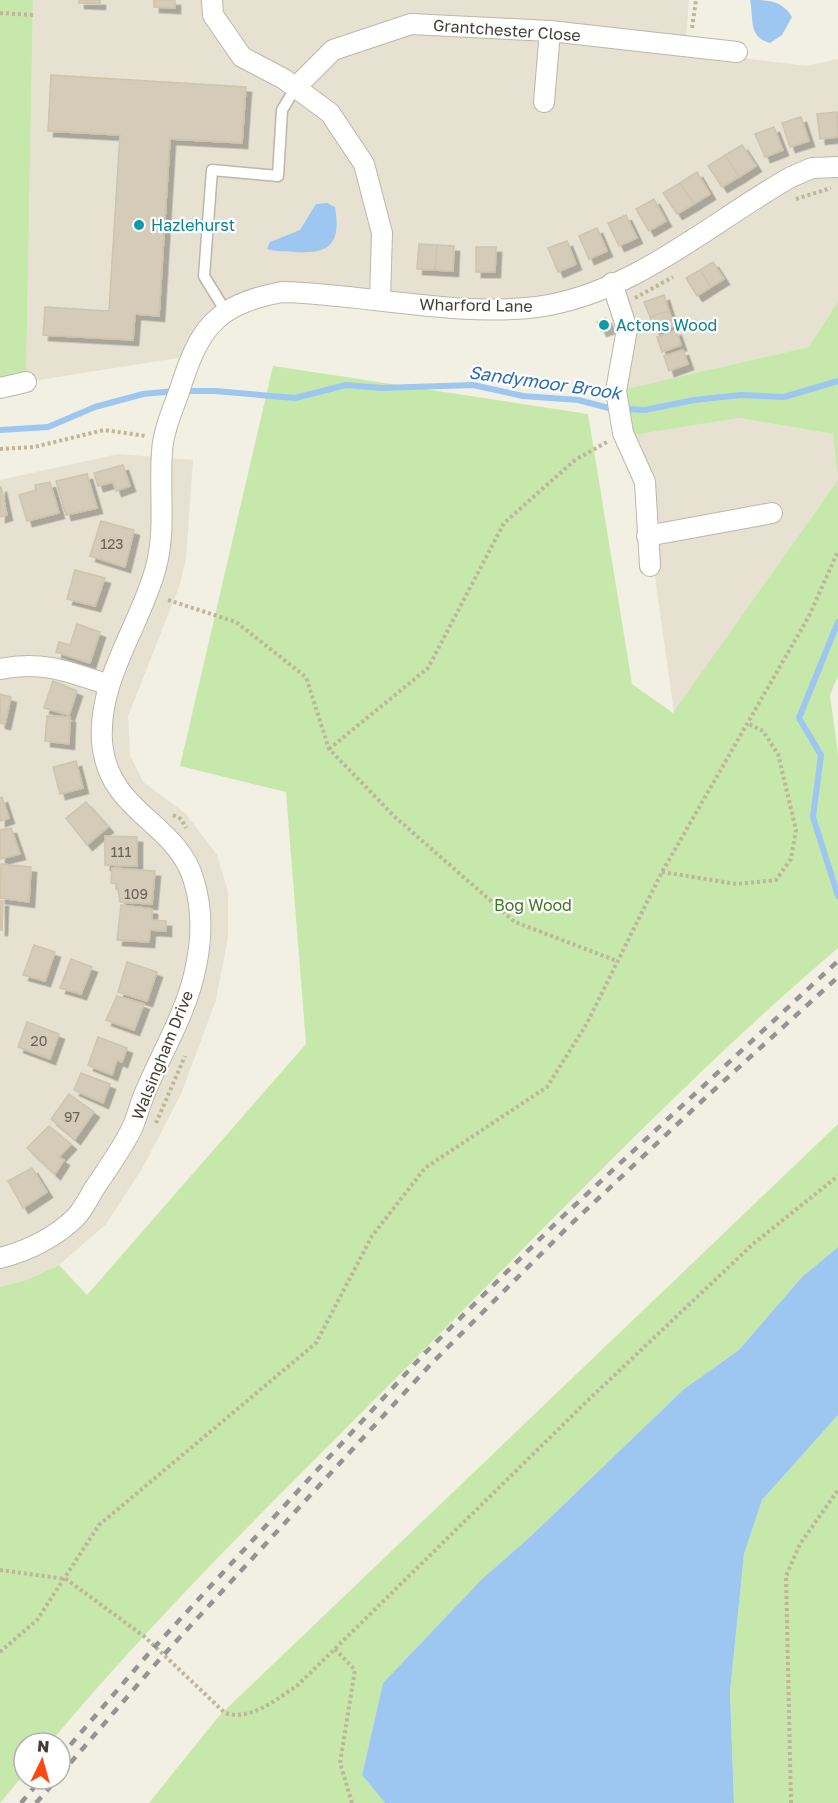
<svg xmlns="http://www.w3.org/2000/svg" width="838" height="1803" font-family="'Golos Text',sans-serif">
<style>
.residential{fill:#e6e1d1}
.green{fill:#c7e8ab}
.water{fill:#9dc7f1}
.lines{fill:none;stroke-linecap:round;stroke-linejoin:round}
.stream{stroke:#9dc7f1;stroke-width:6}
.building{fill:#d4cbb9;stroke:#cfc4ac;stroke-width:1.5;filter:url(#shadow)}
.lane-casing{stroke:#bdb7a6;stroke-width:13}
.street-casing{stroke:#bdb7a6;stroke-width:22}
.path{stroke:#bfb597;stroke-width:4;stroke-dasharray:3 3;stroke-linecap:butt}
.lane{stroke:#fff;stroke-width:10}
.street{stroke:#fff;stroke-width:20}
.rail{stroke:#949494;stroke-width:4.5;stroke-dasharray:8 8;stroke-linecap:butt}
.culture-dot{fill:#0f9aa8;stroke:#fff;stroke-width:2}
.labels{text-anchor:middle;dominant-baseline:central;stroke-width:4.5;stroke-linejoin:round;paint-order:stroke}
.number-label{font-size:14px;fill:#686254}
.street-label{font-size:16px;fill:#443f33;stroke:#fff}
.culture-label{font-size:16px;fill:#0d838f;stroke:#fff;text-anchor:start}
.park-label{font-size:16px;fill:#3e7626;stroke:#fff}
.water-label{font-size:18px;font-style:italic;fill:#2c6db1;stroke:#fff}
</style>
<defs>
<filter id="shadow"><feDropShadow dx="5.5" dy="5.5" stdDeviation="0" flood-color="#0004"/></filter>
</defs>
<rect width="100%" height="100%" fill="#f2efe3"/>
<!-- residential -->
<g class="residential">
<polygon points="33,0 689,0 685,51 806,66 838,59 838,301 809,347 617,391 629,329 612,283 536,306 252,291 184,357 26,382"/>
<polygon points="739,418 833,434 838,480 674,713 649,533 627,436"/>
<polygon points="118,454 193,460 186,559 179,587 128,716 130,755 143,782 186,814 217,855 228,892 228,937 216,1000 181,1094 143,1167 106,1224 59,1265 26,1280 0,1287 0,480"/>
</g>
<!-- green -->
<g class="green">
<polygon points="0,0 33,0 26,382 0,386"/>
<polygon points="838,301 838,479 833,434 739,418 627,436 617,391 809,347"/>
<path d="M273,366L588,414L632,684L673,713L838,480V676L830,695L838,754V948C690,1074 555,1217 418,1356C293,1482 164,1606 50,1743H24V1774L0,1803V1287L26,1280L59,1265L87,1295L306,1044L286,792L180,766Z"/>
<polygon points="838,1124 838,1247 802,1277 739,1350 684,1389 531,1536 482,1579 383,1683 362,1775 385,1803 149,1803 219,1716"/>
<polygon points="838,1415 838,1803 734,1803 730,1692 744,1554 762,1500"/>
</g>
<!-- water -->
<g class="water">
<path d="M750,0C768,0 782,0 792,17L782,35L770,43C748,37 754,19 750,0Z"/>
<path d="M327,203L335,207C341,243 331,254 296,252C286,251 276,252 267,249L270,242L300,230L316,204Z"/>
<polygon points="838,1247 838,1415 762,1500 744,1554 730,1692 734,1803 385,1803 362,1775 383,1683 482,1579 531,1536 684,1389 739,1350 802,1277"/>
</g>
<g class="lines">
<!-- stream -->
<g class="stream">
<polyline points="0,430 48,427 95,407 143,394 175,391 215,391 295,398 346,385 382,388 473,385 523,396 578,400 609,408 645,410 694,400 741,395 784,397 838,381"/>
<polyline points="838,622 799,718 821,755 813,817 838,896"/>
</g>
</g>
<!-- building -->
<g class="building">
<polygon points="79,0 100,0 100,4 79,3"/>
<polygon points="154,0 175,0 175,8 154,7"/>
<polygon points="51,75 246,87 242,143 170,139 159,316 135,314 133,340 43,335 45,307 109,311 120,135 48,131"/>
<polygon points="837,112 838,137 820,139 817,114"/>
<polygon points="801,117 809,141 790,147 782,123"/>
<polygon points="774,127 783,150 765,157 755,134"/>
<polygon points="742,145 756,166 739,177 725,155"/>
<polygon points="725,155 739,177 722,187 708,166"/>
<polygon points="697,172 710,194 694,204 680,183"/>
<polygon points="680,183 694,204 677,214 663,193"/>
<polygon points="654,199 666,221 649,231 636,209"/>
<polygon points="626,215 637,238 619,246 608,223"/>
<polygon points="597,228 607,251 589,259 579,236"/>
<polygon points="567,241 576,264 558,272 548,248"/>
<polygon points="419,244 437,245 435,270 417,269"/>
<polygon points="437,245 454,246 453,271 435,270"/>
<polygon points="476,247 496,247 495,272 476,272"/>
<polygon points="713,262 724,279 711,287 700,270"/>
<polygon points="700,270 711,287 697,296 686,278"/>
<polygon points="664,295 669,311 650,317 644,302"/>
<polygon points="669,311 674,326 655,332 650,317"/>
<polygon points="606,318 610,328 601,331 597,322"/>
<polygon points="676,330 681,345 662,352 657,337"/>
<polygon points="683,350 688,364 669,371 664,356"/>
<polygon points="123,465 130,486 116,491 113,482 98,486 94,473"/>
<polygon points="87,474 97,508 66,515 56,481"/>
<polygon points="50,482 59,513 27,521 19,495 36,490 35,485"/>
<polygon points="1,487 7,515 0,517 0,487"/>
<polygon points="101,521 134,530 125,567 90,556"/>
<polygon points="75,570 105,578 95,606 67,599"/>
<polygon points="77,624 100,632 90,663 56,652 59,642 70,645"/>
<polygon points="53,681 77,691 69,715 44,708"/>
<polygon points="0,694 11,697 5,724 0,723"/>
<polygon points="47,716 70,717 69,744 45,741"/>
<polygon points="76,761 83,788 60,794 53,767"/>
<polygon points="2,797 9,818 0,821 0,798"/>
<polygon points="86,802 108,827 87,845 66,818"/>
<polygon points="11,828 20,854 0,859 0,830"/>
<polygon points="105,836 137,837 137,866 105,865"/>
<polygon points="1,864 31,867 29,902 0,898"/>
<polygon points="112,868 155,871 152,904 120,902 117,884 111,883"/>
<polygon points="0,901 3,901 2,930 0,930"/>
<polygon points="121,905 152,909 152,920 166,921 166,931 150,930 149,942 117,940"/>
<polygon points="34,945 55,952 45,981 23,975"/>
<polygon points="71,959 92,967 81,994 60,988"/>
<polygon points="127,962 157,972 147,1001 118,992"/>
<polygon points="117,996 144,1004 134,1030 106,1020"/>
<polygon points="27,1022 59,1034 50,1059 18,1047"/>
<polygon points="98,1037 127,1048 122,1062 117,1060 112,1075 88,1065"/>
<polygon points="81,1073 110,1084 103,1103 74,1090"/>
<polygon points="69,1094 94,1112 75,1139 51,1119"/>
<polygon points="49,1126 71,1144 59,1157 64,1160 55,1174 27,1148"/>
<polygon points="32,1168 47,1192 23,1208 8,1181"/>
</g>
<g class="lines">
<defs>
<polyline id="lane" points="226,312 204,276 212,170 278,176 282,110 296,87"/>
<g id="street">
<polyline points="212,0 213,15 242,57 284,79 330,113 364,164 382,233 380,300"/>
<polyline points="296,87 333,50 411,24 550,31 737,52"/>
<polyline points="544,102 550,31"/>
<polyline points="612,283 627,329 616,391 623,433 645,482 650,566"/>
<polyline points="0,388 26,382"/>
<polyline points="647,536 772,513"/>
<path d="M0,669C42,660 70,672 109,685"/>
<path d="M0,1258C27,1251 54,1238 75,1218C83,1210 88,1199 94,1189C107,1169 123,1148 133,1126C138,1114 141,1100 147,1088C164,1048 188,1009 196,966C202,938 202,908 194,881C177,821 107,813 102,741C98,678 141,625 156,567C166,530 159,490 162,452C163,432 172,411 179,392C199,329 214,305 282,292C363,294 457,317 537,307C633,294 710,223 791,177L812,168L838,167"/>
</g>
</defs>
<!-- lane casing -->
<use href="#lane" class="lane-casing"/>
<!-- street casing -->
<use href="#street" class="street-casing"/>
<!-- path -->
<g class="path">
<polyline points="0,13 33,15"/>
<polyline points="692,28 696,0"/>
<polyline points="796,199 831,188"/>
<polyline points="635,298 673,277"/>
<polyline points="0,449 34,447 104,430 146,436"/>
<polyline points="168,600 236,622 306,677 329,749 395,817 515,922 617,961"/>
<polyline points="329,749 428,668 504,523 575,460 607,442"/>
<polyline points="173,815 181,819 186,828"/>
<polyline points="662,872 737,884 776,880 791,859 796,830 778,754 763,731 747,723"/>
<polyline points="156,1123 185,1056"/>
<path d="M0,1570L66,1579L145,1637L225,1713C251,1721 277,1699 298,1685L583,1405L753,1244L838,1176"/>
<polyline points="335,1649 355,1670 340,1763 352,1803"/>
<polyline points="0,1652 37,1620 99,1525 316,1343 372,1236 425,1168 547,1087 586,1025 662,872 809,616 838,551"/>
<polyline points="791,1803 786,1576 800,1544 838,1490"/>
</g>
<!-- lane -->
<use href="#lane" class="lane"/>
<!-- street -->
<use href="#street" class="street"/>
<!-- rail -->
<g class="rail">
<polyline points="60,1757 150,1652 422,1356 560,1219 838,961"/>
<polyline points="60,1775 159,1660 430,1365 568,1227 703,1100 838,977"/>
<polyline points="21,1803 41,1779"/>
<polyline points="36,1803 57,1779"/>
</g>
</g>
<!-- markers -->
<g class="culture-dot">
<circle cx="139" cy="225" r="6"/>
<circle cx="604" cy="325" r="6"/>
</g>
<g class="labels">
<!-- number labels -->
<g class="number-label">
<text x="112" y="543">123</text>
<text x="121" y="851">111</text>
<text x="136" y="893">109</text>
<text x="39" y="1040">20</text>
<text x="72" y="1116">97</text>
</g>
<!-- street labels -->
<g class="street-label">
<text transform="translate(507 30) rotate(4)">Grantchester Close</text>
<text transform="translate(476 305) rotate(1)">Wharford Lane</text>
<text transform="translate(162 1055) rotate(-68)">Walsingham Drive</text>
</g>
<!-- culture labels -->
<g class="culture-label">
<text x="151" y="225">Hazlehurst</text>
<text x="616" y="325">Actons Wood</text>
</g>
<!-- park labels -->
<g class="park-label">
<text x="533" y="905">Bog Wood</text>
</g>
<!-- water labels -->
<g class="water-label">
<text transform="translate(545 382) rotate(8)">Sandymoor Brook</text>
</g>
</g>
<!-- north arrow -->
<g transform="translate(42 1761) rotate(5)"><circle r="28" fill="#ffffff" stroke="#b4b2ad" stroke-width="1.5"/>
<path d="M0-4.5L10 22L0 15L-10 22Z" fill="#fd480f"/>
<text y="-9" font-size="16" font-weight="bold" text-anchor="middle" fill="#443f33">N</text>
</g>
</svg>
